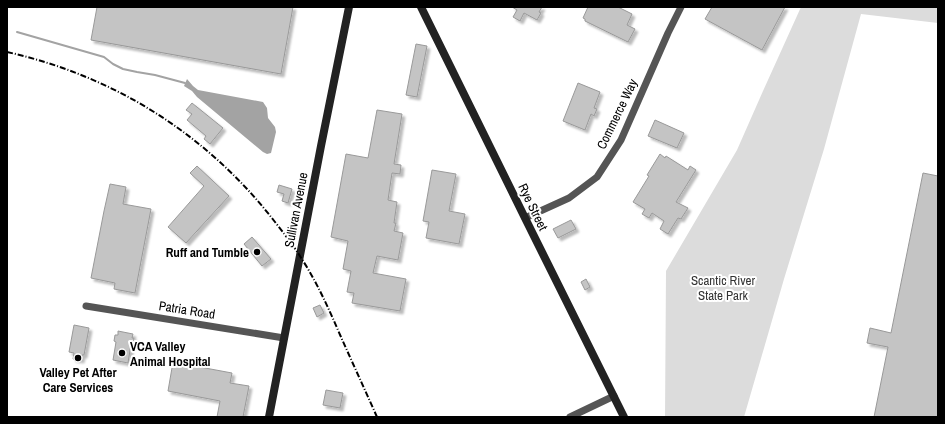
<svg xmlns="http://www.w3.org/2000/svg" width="945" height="424" font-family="'Archivo Narrow',sans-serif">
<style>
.green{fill:#dcdcdc}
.water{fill:#a3a3a3}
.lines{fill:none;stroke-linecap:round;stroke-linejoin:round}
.stream{stroke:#a3a3a3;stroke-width:2}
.building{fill:#c4c4c4;stroke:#999;filter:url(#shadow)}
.street{stroke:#555;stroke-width:7}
.secondary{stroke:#222;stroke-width:8}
.rail{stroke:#000;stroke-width:2;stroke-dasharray:6 2 1 2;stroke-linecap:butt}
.poi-dot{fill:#000;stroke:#fff;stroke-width:1.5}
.labels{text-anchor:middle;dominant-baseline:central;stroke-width:4;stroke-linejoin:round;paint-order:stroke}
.street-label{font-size:13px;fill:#000;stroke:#fff}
.poi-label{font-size:13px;font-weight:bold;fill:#000;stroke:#fff;text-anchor:end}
.park-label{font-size:13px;fill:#333;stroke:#fff}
</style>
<defs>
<filter id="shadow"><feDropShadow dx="3" dy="3" stdDeviation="1" flood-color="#0004"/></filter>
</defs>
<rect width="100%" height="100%" fill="#fff"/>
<!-- green -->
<polygon class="green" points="801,7 938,7 938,23 861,14 824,149 784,279 744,417 665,417 666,271 737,150 763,91"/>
<!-- water -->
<polygon class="water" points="187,79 193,86 198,90 263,102 267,108 268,118 275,127 276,132 271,153 267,154 263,152 197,97 192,91 184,86"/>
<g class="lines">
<!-- stream -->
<polyline class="stream" points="17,32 104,57 113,64 123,69 137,72 155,75 185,83"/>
</g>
<!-- building -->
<g class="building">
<polygon points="97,7 293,7 281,74 91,40"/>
<polygon points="512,7 542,7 539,12 541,13 537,20 524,13 520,21 513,17 517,10"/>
<polygon points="588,7 618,7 632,14 627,25 635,29 628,42 585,21 585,19 583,18"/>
<polygon points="712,7 785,7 762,50 705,19"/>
<polygon points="416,44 427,46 417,97 406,95"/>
<polygon points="578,83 600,92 594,108 597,109 594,116 591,114 585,130 563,121"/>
<polygon points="192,103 223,128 210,144 204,139 206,136 187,120 192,114 186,110"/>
<polygon points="377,110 402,114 394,164 401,165 400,174 392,173 388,200 397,202 394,223 396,223 394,231 403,233 398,260 377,256 373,273 406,279 400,311 352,303 354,293 347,292 351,271 343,269 348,241 331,237 346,154 368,158"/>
<polygon points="655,120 684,133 677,148 648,136"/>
<polygon points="660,154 665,158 666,156 688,170 690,166 696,170 676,202 688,208 681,219 678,218 668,234 660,229 664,221 652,213 649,218 642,214 645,209 633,202 649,176 647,175"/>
<polygon points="197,166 229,196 186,243 168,227 204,186 190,173"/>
<polygon points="432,170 456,174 449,211 465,214 459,244 426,238 429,222 423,221"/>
<polygon points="923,173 938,176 938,417 874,417 888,347 867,343 870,328 891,333"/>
<polygon points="110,184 126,187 123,204 151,209 135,293 114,289 115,283 91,278 104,211"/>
<polygon points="279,185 292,189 288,203 282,201 284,194 277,192"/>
<polygon points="571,220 576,229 558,238 553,229"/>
<polygon points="252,237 271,259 262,266 244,244"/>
<polygon points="586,279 590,287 585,290 581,282"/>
<polygon points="320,305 324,313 317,317 313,308"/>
<polygon points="74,325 89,328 84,355 82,355 81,360 73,359 74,353 69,352"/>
<polygon points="118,331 133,334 132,338 134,338 133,345 131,344 128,363 113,360 116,342 114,341 115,335 118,335"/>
<polygon points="173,362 232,373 230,383 249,386 243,417 217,417 220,401 168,391"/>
<polygon points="326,390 343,393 340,408 323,405"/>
</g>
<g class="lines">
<!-- street -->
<g class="street">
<polyline points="525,218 569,198 597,177 621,140 668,33 681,7"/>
<polyline points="86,306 284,338"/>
<polyline points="570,417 614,396"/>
</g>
<!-- secondary -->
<g class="secondary">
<polyline points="421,7 525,218 624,417"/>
<polyline points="269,417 321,146 349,7"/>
</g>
<!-- rail -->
<path class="rail" d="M7,52C114,76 207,134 275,222C287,237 298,252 308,269C321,291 331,314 341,337C353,364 365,390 377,417"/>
</g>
<!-- markers -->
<g class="poi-dot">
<circle cx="257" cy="252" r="4"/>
<circle cx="122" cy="353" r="4"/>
<circle cx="78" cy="358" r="4"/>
</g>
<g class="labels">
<!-- street labels -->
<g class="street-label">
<text transform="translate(617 114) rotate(-64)">Commerce Way</text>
<text transform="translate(533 207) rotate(64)">Rye Street</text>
<text transform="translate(296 210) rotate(-79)">Sullivan Avenue</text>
<text transform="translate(187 310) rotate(9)">Patria Road</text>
</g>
<!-- poi labels -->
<g class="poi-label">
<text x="249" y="252">Ruff and Tumble</text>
<text x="130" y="346" text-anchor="start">VCA Valley<tspan x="130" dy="15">Animal Hospital</tspan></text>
<text x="78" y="372" text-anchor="middle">Valley Pet After<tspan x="78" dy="15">Care Services</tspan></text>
</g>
<!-- park labels -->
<g class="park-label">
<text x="723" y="280">Scantic River<tspan x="723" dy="15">State Park</tspan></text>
</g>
</g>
<!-- border -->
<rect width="945" height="424" fill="none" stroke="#000000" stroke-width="16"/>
</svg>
